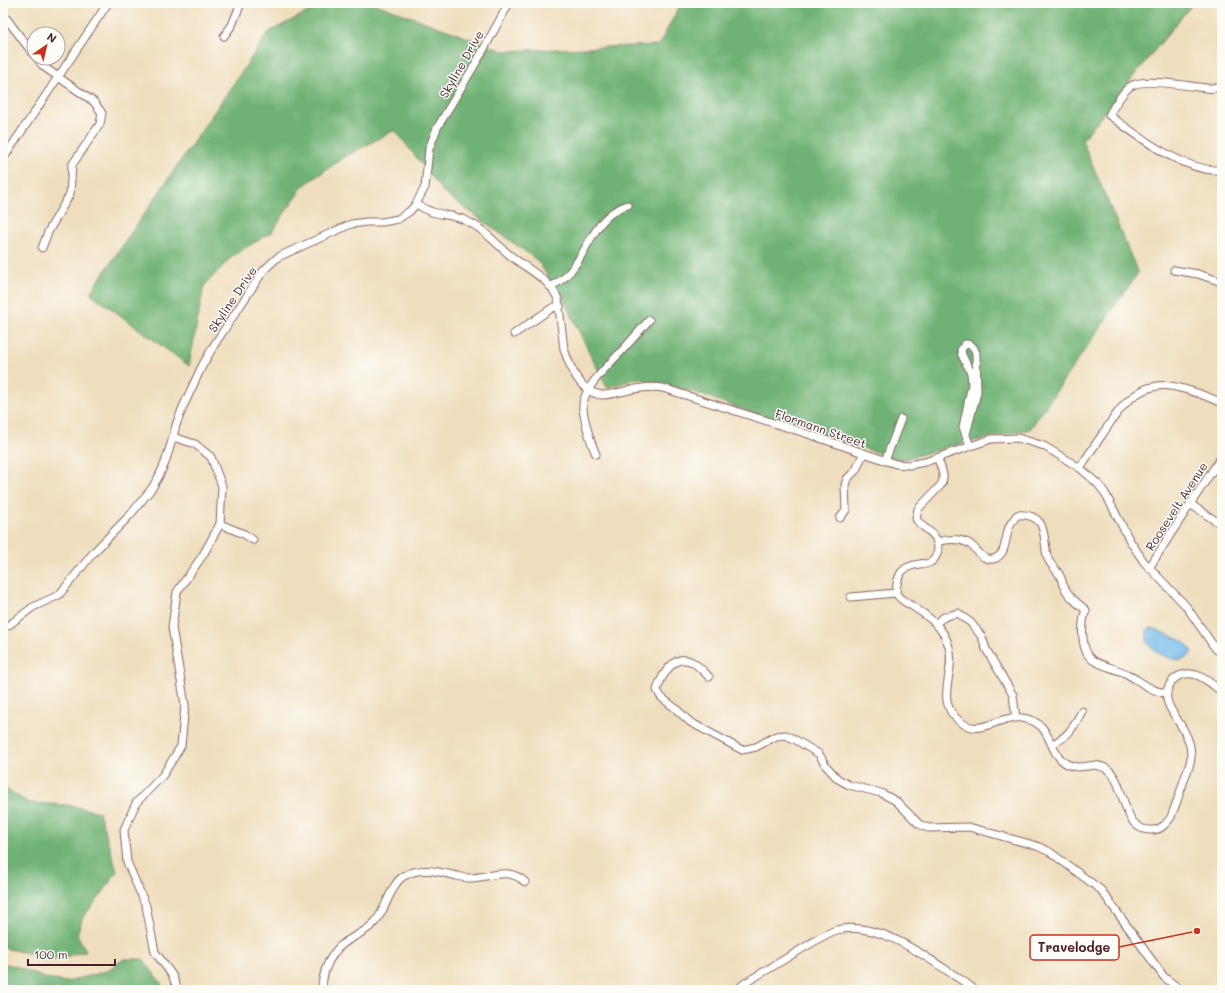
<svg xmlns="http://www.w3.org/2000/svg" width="1225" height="993" font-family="Mali,sans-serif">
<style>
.forest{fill:#6fb275;stroke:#5c6850}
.water{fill:#70bae9;stroke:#5d6c8a}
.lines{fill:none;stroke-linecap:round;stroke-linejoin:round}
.minor-casing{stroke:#84625e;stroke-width:9}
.minor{stroke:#fff;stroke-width:7}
.labels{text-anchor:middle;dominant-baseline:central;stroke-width:3;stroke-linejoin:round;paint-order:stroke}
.street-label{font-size:12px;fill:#4a1f2b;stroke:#fdfcf7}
.leader{fill:none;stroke:#c8321e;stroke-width:1.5}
.callout-dot{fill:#c8321e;stroke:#fdfcf7;stroke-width:1.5}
.callout{fill:#fdfcf7;stroke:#c8321e;stroke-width:1.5}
.callout-label{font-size:13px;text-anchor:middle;font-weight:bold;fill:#4a1f2b}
</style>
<rect width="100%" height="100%" fill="#fdfcf7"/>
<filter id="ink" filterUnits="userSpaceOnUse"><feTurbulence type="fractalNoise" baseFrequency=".025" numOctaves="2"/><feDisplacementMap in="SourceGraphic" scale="8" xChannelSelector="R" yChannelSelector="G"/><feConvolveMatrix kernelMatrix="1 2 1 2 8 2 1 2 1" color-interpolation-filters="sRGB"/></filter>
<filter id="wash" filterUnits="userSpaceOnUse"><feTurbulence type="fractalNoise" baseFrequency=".012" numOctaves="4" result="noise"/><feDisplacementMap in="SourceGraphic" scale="16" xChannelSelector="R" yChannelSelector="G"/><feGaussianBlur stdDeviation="0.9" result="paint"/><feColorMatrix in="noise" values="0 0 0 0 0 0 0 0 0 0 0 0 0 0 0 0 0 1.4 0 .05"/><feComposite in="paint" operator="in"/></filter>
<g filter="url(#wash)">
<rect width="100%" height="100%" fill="#efdebd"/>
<!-- forest -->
<g class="forest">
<polygon points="325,3 374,3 504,51 659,45 681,3 1193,3 1082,140 1138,273 1030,429 952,446 901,460 764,417 691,391 638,378 607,388 563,299 537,260 444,193 395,130 346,156 303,186 272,232 232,256 204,286 189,366 90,293 269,32"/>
<polygon points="3,787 29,803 68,805 99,812 117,871 103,893 83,917 77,934 86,951 57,959 3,948"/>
<polygon points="124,959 143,959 161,983 163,990 3,990 3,963 18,967 47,979 67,982 106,971"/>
</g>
<!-- water -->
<path class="water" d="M1150,628H1153C1165,635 1185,638 1192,651C1185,671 1154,653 1147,642V630Z"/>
</g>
<g filter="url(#ink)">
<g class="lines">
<defs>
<g id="minor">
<polyline points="3,6 5,3"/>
<polyline points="3,14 34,55"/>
<polyline points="224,36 232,25 241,3"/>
<polyline points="37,58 44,67 94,102 102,113 100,124 72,165 70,194 48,232 42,248"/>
<path d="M1222,86C1214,90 1206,88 1198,87C1183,85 1142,78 1131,86C1123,90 1114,107 1109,115C1138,136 1185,173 1222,170"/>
<polyline points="3,159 108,3"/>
<path d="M416,204C421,207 427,210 432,212C443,215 455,216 465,220C484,229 495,243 511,256C528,270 549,278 558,299L564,349C570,367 580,393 602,395C611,395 620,392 629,390C641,388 651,386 663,388L805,433L896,464L909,465L925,462L991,439L1018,438L1044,446L1080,468L1098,484L1105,493L1130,541L1144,562L1186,606L1215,648L1222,654"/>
<polyline points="1174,270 1198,274 1222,282"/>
<path d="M551,286C556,284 560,281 564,278C589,255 592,215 628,205"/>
<polyline points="514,334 552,308 560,306"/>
<path d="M966,434L977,392L976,353C974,347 972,344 965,344L961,350L962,355L971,373L972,384L963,427L970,446"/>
<polyline points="173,437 195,444 211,457 222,486 220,524 203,555 177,592 172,627 185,705 181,746 163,775 136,803 124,830 127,862 146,906 155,952 172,975 178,990"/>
<path d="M596,454C591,444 582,414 583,404C585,388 602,372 612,361C625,348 637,334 649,320"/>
<path d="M938,459C941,468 946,477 941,485L918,509L916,519C922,528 933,532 936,539C940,548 938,561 926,564C924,564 922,563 920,564C901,566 897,575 896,593C899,599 905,602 912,606C928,616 944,627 949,647C956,671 936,697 955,717C978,742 997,714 1022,718C1053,722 1046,749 1064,762C1080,774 1092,759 1107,769C1127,782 1120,832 1152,830C1161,830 1166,824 1171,817C1176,804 1181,790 1185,777C1188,770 1191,763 1191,756C1191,749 1189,740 1185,733C1178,717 1159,702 1170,684C1173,680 1176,677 1179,676C1196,668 1210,683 1222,692"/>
<polyline points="885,461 901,419"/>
<path d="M1080,468C1087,457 1094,446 1102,435C1116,414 1130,390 1157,386C1175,383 1206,396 1222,403"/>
<polyline points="1190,504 1222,525"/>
<polyline points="840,518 846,510 845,485 847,479 856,470 863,454"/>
<polyline points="220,524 244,534 253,540"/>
<path d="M937,542C947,539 958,538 968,543C977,547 982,564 996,558C1007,553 1005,535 1010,525C1012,521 1015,518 1017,515C1026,514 1034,515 1040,523C1045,529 1045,547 1047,556C1049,565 1057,569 1060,576C1062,579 1062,582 1063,585C1068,596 1077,603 1086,610C1081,623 1080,651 1093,660C1101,666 1118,669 1127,674C1140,681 1152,692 1166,693"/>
<polyline points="1149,568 1172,532 1222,456"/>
<polyline points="851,597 896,593"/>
<polyline points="936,623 944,617 958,613 971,623 982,637 986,649 1013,695 1016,718"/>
<polyline points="3,628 9,625 33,607 59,595 94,552 131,514 152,488 159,476 165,463 173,437 176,425 183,407 202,366 216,342 264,270 278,257 351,224 367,222 382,222 398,219 410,211 416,204 425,187 429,149 437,128 480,56 509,3"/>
<path d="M709,677C704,672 698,665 692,662C674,652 661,677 657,690L661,697L675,708L690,722L742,750L756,747L776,736L786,735L794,739L819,754L826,766L838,779L849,785L881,793L896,801L919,824L928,828L969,827L1037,846L1050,852L1101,890L1164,977L1181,990"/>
<path d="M1052,744C1069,737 1074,726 1082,711"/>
<path d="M322,990C322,977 326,964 334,953C344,938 364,935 375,922C386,910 391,883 404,876C421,866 439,872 457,876C461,877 465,878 469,878C489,878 508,866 525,882"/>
<path d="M737,990L745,983C765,971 785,959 805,947C815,941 826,933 837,930C880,919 931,961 966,983L975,990"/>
</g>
</defs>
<!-- minor casing -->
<use href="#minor" class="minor-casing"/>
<!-- minor -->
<use href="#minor" class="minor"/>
</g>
</g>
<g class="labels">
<!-- street labels -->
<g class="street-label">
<text transform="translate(461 64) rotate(-60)">Skyline Drive</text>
<text transform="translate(232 299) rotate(-56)">Skyline Drive</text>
<text transform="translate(821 428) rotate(19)">Flormann Street</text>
<text transform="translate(1176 506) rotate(-57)">Roosevelt Avenue</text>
</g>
</g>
<!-- callouts -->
<path class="leader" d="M1197 931L1119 947"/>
<circle class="callout-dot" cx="1197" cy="931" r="4"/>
<rect class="callout" x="1030" y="935" width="89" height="25" rx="4"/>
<g class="callout-label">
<text x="1074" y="952">Travelodge</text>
</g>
<!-- margin -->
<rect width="1225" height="993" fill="none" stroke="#fdfcf7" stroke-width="16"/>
<!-- north arrow -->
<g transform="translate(46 46) rotate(34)"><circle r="19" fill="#fdfcf7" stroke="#b5a4a5"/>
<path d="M0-3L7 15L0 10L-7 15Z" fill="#c8321e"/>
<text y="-6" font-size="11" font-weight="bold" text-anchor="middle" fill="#4a1f2b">N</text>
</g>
<!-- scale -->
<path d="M28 959v6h87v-6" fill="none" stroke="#4a1f2b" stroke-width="2"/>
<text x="34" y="959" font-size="12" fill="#4a1f2b" stroke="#fdfcf7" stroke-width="3" paint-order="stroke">100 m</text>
</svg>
